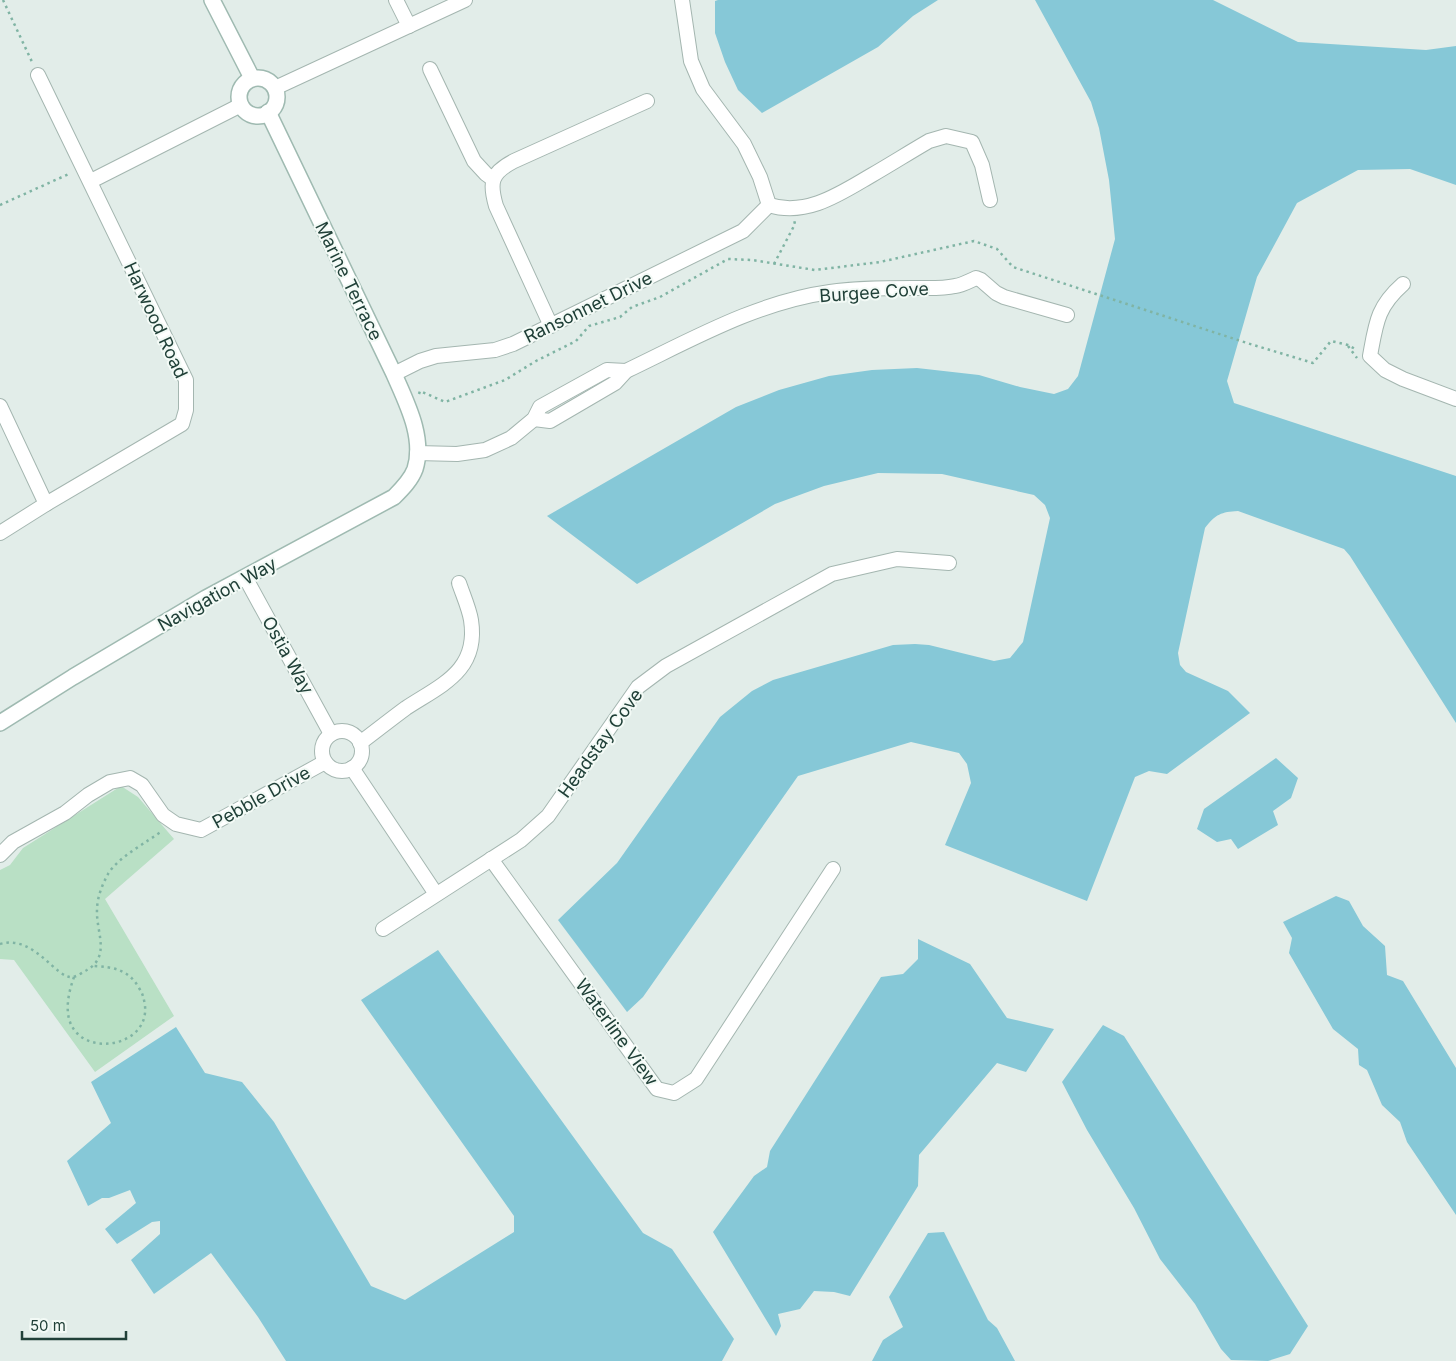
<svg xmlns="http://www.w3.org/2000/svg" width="1456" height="1361" font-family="Inter,sans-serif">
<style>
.green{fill:#b9e0c5}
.water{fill:#86c8d7}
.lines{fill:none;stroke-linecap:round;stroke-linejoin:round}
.street-casing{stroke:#a4b6b0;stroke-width:16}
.secondary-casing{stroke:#9fbab1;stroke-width:18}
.path{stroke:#80b4a4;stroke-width:2.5;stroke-dasharray:2.5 4;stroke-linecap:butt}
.street{stroke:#fff;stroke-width:14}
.secondary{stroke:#fff;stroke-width:15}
.labels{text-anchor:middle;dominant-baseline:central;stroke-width:4;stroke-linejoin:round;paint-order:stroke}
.street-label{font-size:18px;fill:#204038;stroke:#f3faf6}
</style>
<rect width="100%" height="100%" fill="#e2ede9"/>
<!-- green -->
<polygon class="green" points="121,786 138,797 174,839 105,899 174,1016 95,1072 14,960 0,959 0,870 10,865 23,848"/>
<!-- water -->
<g class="water">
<polygon points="718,0 938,0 913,16 878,47 762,113 738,90 725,62 715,33 715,1"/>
<path d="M1035,0H1213L1298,42L1426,50L1456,46V185L1410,169L1358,170L1297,203L1257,277L1227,381L1234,403L1456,476V723L1350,556L1344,549L1238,511C1221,512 1216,514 1205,528L1178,653L1180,665L1186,672L1228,691L1250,713L1167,774L1149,771L1135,777L1087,901L945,845L971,783L967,764L959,753L911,742L798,776L643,997L627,1012L558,920L617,863L720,717L752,691L773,680L893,645L915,644L929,645L994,661L1010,658L1023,642L1050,518L1045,505L1034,495L942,474L878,473L824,486L775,504L637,584L547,516L736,407L779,390L829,376L872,370L917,368L979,375L1020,387L1054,394L1068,389L1078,376L1115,239L1109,180L1099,128L1091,102Z"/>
<polygon points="1276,758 1298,778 1291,798 1273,811 1278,825 1238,849 1231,839 1217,842 1197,829 1204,809"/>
<polygon points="1336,896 1349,901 1363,926 1385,946 1387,975 1403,981 1456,1068 1456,1215 1407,1142 1400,1122 1382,1105 1367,1070 1359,1065 1358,1049 1333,1029 1289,953 1292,938 1283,922"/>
<polygon points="918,939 970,964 1007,1018 1054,1029 1026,1072 997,1063 919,1155 918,1186 850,1296 834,1292 814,1291 800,1309 778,1314 781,1326 776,1336 713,1232 754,1176 767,1167 770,1151 881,977 903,974 918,959"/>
<polygon points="438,950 643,1233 672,1249 734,1339 722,1361 286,1361 258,1317 211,1253 154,1294 131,1260 160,1234 160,1221 152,1222 117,1244 105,1229 136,1203 130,1190 109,1198 102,1198 88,1206 67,1161 111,1123 91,1082 176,1027 205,1073 242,1082 274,1122 371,1286 405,1300 514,1232 514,1216 361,1000"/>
<polygon points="1103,1025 1124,1036 1308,1326 1290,1354 1268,1361 1231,1360 1221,1349 1195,1304 1160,1259 1134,1208 1087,1130 1062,1082"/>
<polygon points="944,1232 988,1320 997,1328 1015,1361 872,1361 883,1340 903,1327 889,1297 928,1233"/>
</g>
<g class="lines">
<defs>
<g id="street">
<polyline points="396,0 409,26"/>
<polyline points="682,0 691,61 703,89 744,144 760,177 769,205"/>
<polyline points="430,69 474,161 486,174 493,179"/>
<polyline points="275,88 465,0"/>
<polyline points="91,181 241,105"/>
<path d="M769,205C807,217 841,193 872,175C891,164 910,152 929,141L946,136L972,142L982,165L990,200"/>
<path d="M1403,284C1377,307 1376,323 1370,356L1385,370L1403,379L1456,399"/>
<path d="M551,326L496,206C489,182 491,173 514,161L647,101"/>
<polyline points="394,374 420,361 436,356 495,350 513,344 743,231 769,205"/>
<polyline points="0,406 46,504"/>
<path d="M534,419L550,421L615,383L626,371C691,340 757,302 830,292C858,288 885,288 913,288C927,288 942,289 955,286C963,285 969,281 976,278L981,280L996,293L1004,297L1067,315"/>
<polyline points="417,453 457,454 485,450 511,438 534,419 540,407 607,370 626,371"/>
<polyline points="0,533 46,504 182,424 186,410 186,380 38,75"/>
<polyline points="245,577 331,734"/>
<circle cx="342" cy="751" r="20"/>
<path d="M360,743C376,731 391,719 406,708C441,685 479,671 471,620C469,608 463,595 459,583"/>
<polyline points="352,768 436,894"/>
<polyline points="0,855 13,842 65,813 88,795 110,782 130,778 142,785 163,815 176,824 201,830 325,762"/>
<polyline points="491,859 657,1089 674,1093 696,1079 833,869"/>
<polyline points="383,929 521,840 548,816 638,687 666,666 832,574 897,559 949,563"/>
</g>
<g id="secondary">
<polyline points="212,0 252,78"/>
<circle cx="258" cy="97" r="19"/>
<path d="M0,723L73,677L206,598L394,497C402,489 411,480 415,469C425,437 406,402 394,374L268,112"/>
</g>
</defs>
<!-- street casing -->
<use href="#street" class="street-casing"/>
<!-- secondary casing -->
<use href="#secondary" class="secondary-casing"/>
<!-- path -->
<g class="path">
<polyline points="3,0 33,64"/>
<polyline points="0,205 71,173"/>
<polyline points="774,264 795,224 794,220"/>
<polyline points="1348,346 1357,358"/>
<polyline points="419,394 420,391 445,402 505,380 536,361 576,341 589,326 620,317 632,307 660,297 728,259 752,260 815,270 880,262 974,241 997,249 1013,267 1247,343 1313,363 1331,341 1348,345 1357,350"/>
<path d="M0,944C35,934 56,980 73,977C78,976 83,972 87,970C111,956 96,932 97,910C97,898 102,885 108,874C117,858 147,842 162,831"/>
<path d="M74,977C69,991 65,1008 70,1022C83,1058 149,1047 145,1006C144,999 143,994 139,988C129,970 114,967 94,966"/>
</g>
<!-- street -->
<use href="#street" class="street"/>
<!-- secondary -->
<use href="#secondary" class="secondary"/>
</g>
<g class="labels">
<!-- street labels -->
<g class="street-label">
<text transform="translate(349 281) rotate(64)">Marine Terrace</text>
<text transform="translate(874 292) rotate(-4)">Burgee Cove</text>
<text transform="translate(588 307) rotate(-26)">Ransonnet Drive</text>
<text transform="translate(156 320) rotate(65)">Harwood Road</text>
<text transform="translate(217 594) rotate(-29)">Navigation Way</text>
<text transform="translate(288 655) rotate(61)">Ostia Way</text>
<text transform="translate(600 743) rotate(-54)">Headstay Cove</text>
<text transform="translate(261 797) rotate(-29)">Pebble Drive</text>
<text transform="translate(617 1032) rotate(54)">Waterline View</text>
</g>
</g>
<!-- scale -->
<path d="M22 1331v8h104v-8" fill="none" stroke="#204038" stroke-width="2.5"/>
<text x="30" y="1331" font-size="15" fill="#204038" stroke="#f3faf6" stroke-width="4" paint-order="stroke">50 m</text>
</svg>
